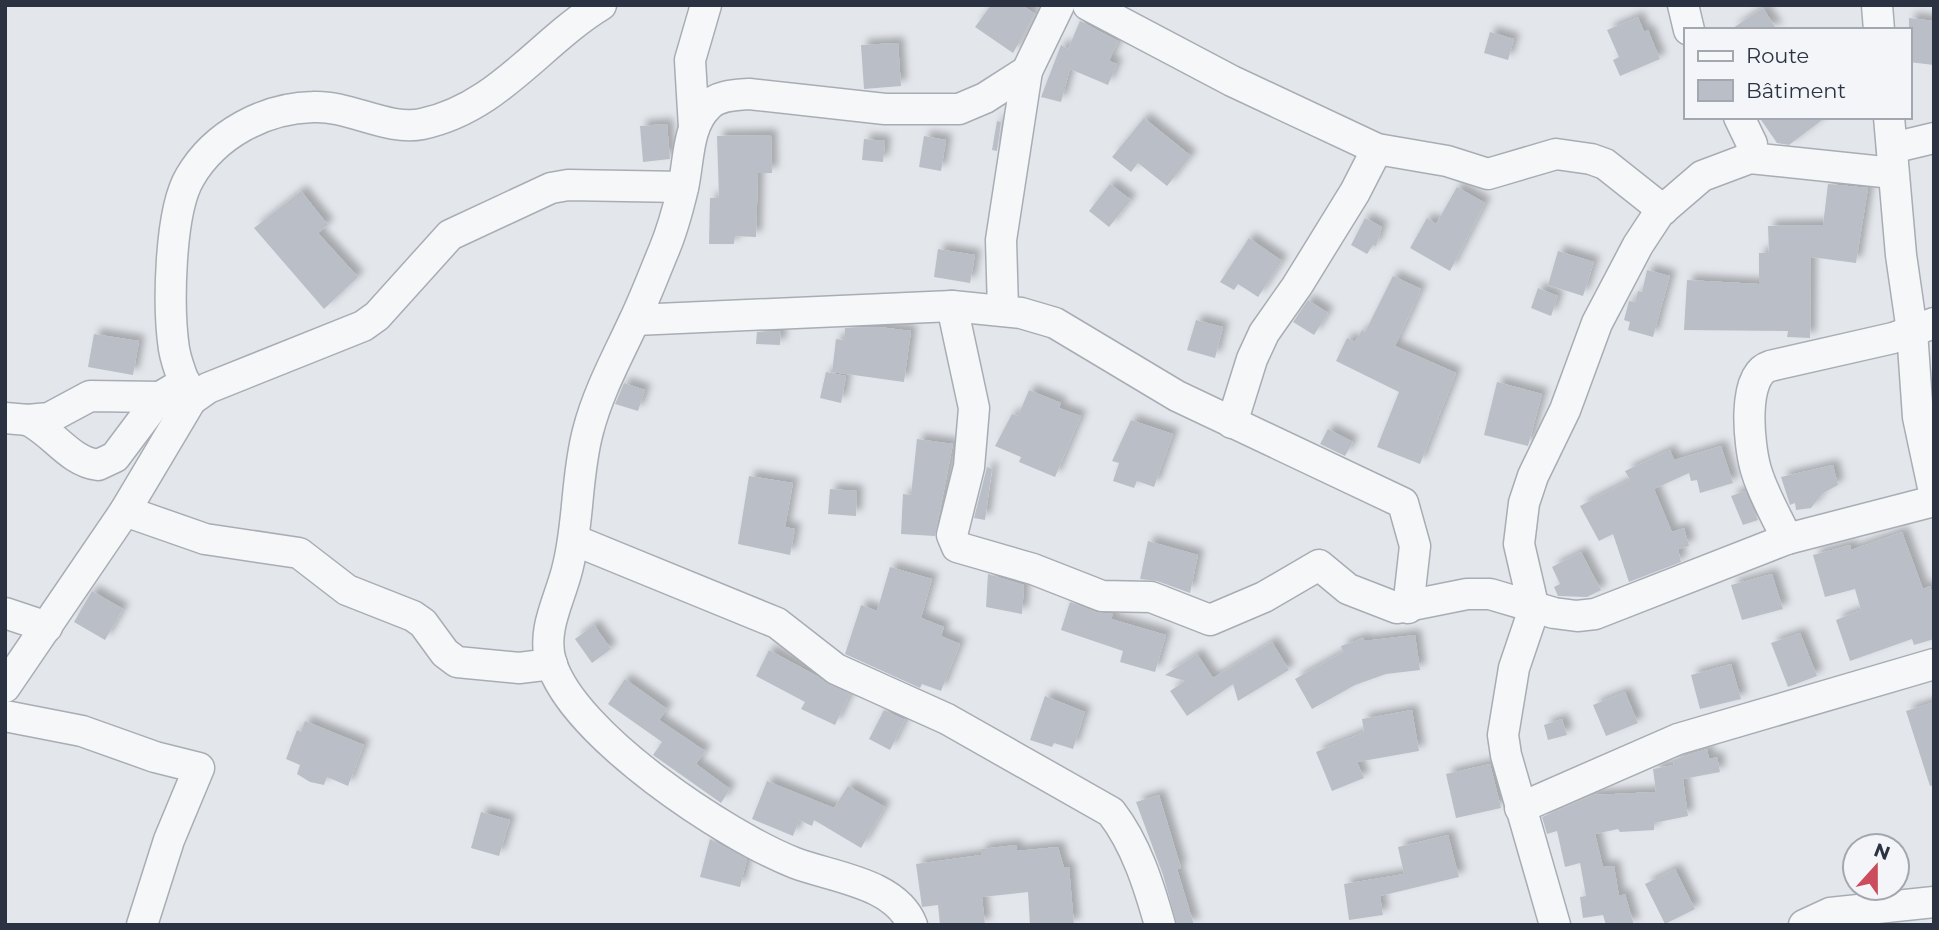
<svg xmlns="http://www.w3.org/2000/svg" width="1939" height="930" font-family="Montserrat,sans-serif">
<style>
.building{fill:#babfc7;filter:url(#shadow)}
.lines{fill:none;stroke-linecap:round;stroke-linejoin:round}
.minor-casing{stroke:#a8adb5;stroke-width:33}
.minor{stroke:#f6f7f9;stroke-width:30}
</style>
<defs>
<filter id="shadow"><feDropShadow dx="6" dy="-6" stdDeviation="3.5" flood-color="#0004"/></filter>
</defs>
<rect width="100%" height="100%" fill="#e3e6eb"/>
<!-- building -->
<g class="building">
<polygon points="991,5 1022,5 1035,14 1013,53 975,27"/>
<polygon points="1763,8 1777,30 1730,30"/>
<polygon points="1638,17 1644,32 1648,30 1660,59 1620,76 1613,60 1619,57 1607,30"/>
<polygon points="1909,18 1934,21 1934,65 1909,62"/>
<polygon points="1080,21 1118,41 1109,61 1117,64 1108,85 1070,69 1061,102 1041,97 1061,45 1068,49"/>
<polygon points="1490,32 1514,39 1508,60 1484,53"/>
<polygon points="898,43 901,86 864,89 861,45"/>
<polygon points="1759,117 1826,117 1789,145 1777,143"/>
<polygon points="1144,118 1191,156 1167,186 1138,163 1131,172 1112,157"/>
<polygon points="997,121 1001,122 997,151 992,150"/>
<polygon points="667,124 670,159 643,162 640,126"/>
<polygon points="771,135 772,173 758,173 756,237 735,236 734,244 709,244 710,198 719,198 717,136"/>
<polygon points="924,136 946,140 941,171 919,167"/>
<polygon points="864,139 885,141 883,162 862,160"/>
<polygon points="1110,184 1131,200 1109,227 1089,211"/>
<polygon points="1828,184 1868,188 1856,263 1811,257 1810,338 1787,337 1788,331 1684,330 1687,280 1759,284 1759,253 1769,253 1768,226 1823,225"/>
<polygon points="1457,187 1485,203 1450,271 1410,248 1427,218 1436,224"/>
<polygon points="301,191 328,225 318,233 358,277 324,309 254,228"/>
<polygon points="1365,218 1382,227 1376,246 1373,245 1367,254 1351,245"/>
<polygon points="1249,238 1282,261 1258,297 1238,284 1234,290 1220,282"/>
<polygon points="938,249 975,255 970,283 934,277"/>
<polygon points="1558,251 1594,262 1583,296 1548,285"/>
<polygon points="1647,270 1670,276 1653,337 1628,330 1630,322 1624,320 1629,301 1635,302 1638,291 1642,292"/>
<polygon points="1393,276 1421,289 1395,346 1456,373 1420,464 1377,447 1399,392 1336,361 1347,338 1355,342 1362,330 1365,332"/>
<polygon points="1538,288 1558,296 1551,316 1531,308"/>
<polygon points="1308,300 1328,313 1314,335 1293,322"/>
<polygon points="1196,320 1223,327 1215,358 1187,350"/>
<polygon points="879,327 911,331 904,382 832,372 836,339 844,340 845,328"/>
<polygon points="781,331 780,345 756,344 757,332"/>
<polygon points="94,334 139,341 133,375 88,367"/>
<polygon points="826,372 846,376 841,403 820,398"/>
<polygon points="1497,382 1542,394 1528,446 1484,435"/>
<polygon points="624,383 645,390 638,411 615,404"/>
<polygon points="1029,390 1061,403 1059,408 1081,416 1055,477 1019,462 1021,457 995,446 1012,414 1018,416"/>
<polygon points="1131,420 1173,434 1154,487 1137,481 1134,488 1113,481 1119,463 1112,461"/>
<polygon points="1328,429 1353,442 1345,456 1320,444"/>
<polygon points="917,439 953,444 935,536 901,534 903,494 911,495"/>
<polygon points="1721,446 1733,483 1700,493 1697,480 1691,481 1689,473 1654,489 1672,532 1684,528 1689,546 1678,549 1681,562 1629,582 1613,534 1599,541 1580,506 1630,480 1625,471 1670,450 1674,460"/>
<polygon points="1833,465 1838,485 1823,493 1811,508 1796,510 1795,503 1790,505 1781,477"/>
<polygon points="987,467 992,469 985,520 974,518"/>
<polygon points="749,476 793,483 785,527 795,529 790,555 738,544"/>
<polygon points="830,489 857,491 856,516 828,514"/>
<polygon points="1745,491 1758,520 1743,525 1731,496"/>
<polygon points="1902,532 1923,589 1930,586 1934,598 1934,639 1914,645 1912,639 1850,661 1836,620 1861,610 1855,589 1825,597 1813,555 1850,545 1851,550"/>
<polygon points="1148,541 1198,555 1190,593 1157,581 1140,579"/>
<polygon points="1581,552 1601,590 1587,597 1558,596 1554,587 1560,584 1552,567"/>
<polygon points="890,567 932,579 921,618 944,627 941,636 960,644 941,691 922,684 920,688 845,654 861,605 877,611"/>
<polygon points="988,574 1024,585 1022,614 986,607"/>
<polygon points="1772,574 1783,609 1742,620 1731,585"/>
<polygon points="92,591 123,609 105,640 74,622"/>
<polygon points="1070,602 1096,612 1113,614 1111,619 1166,635 1155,672 1120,662 1123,651 1061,630"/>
<polygon points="594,625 611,649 592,663 575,639"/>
<polygon points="1800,633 1817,676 1788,687 1771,643"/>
<polygon points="1415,635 1420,670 1386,674 1355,685 1312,709 1295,679 1343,652 1341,646 1363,638 1364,641"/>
<polygon points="1272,642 1289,670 1238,701 1233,684 1187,716 1170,691 1185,681 1165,675 1197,654 1213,678"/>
<polygon points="769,650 850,694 835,725 801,709 805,702 756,676"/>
<polygon points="1731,664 1741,699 1700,709 1691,675"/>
<polygon points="625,679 667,709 659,720 705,751 696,764 730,789 721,803 653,755 662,742 608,704"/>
<polygon points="1625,692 1638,723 1606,736 1593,705"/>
<polygon points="1045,696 1085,712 1073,749 1054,743 1052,747 1030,740"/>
<polygon points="1934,702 1934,785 1930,786 1906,711"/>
<polygon points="884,710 905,720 890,750 869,739"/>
<polygon points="1412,710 1419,751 1357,762 1364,778 1332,791 1316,752 1364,732 1362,719"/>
<polygon points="1562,719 1567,735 1548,740 1544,725"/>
<polygon points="305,721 364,745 348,786 327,777 324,785 310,782 297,774 300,765 286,759 297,730 301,732"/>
<polygon points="1707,749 1709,759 1717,757 1720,772 1683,779 1688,816 1654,823 1654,830 1620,832 1618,829 1595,834 1603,867 1614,866 1619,896 1625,894 1634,925 1606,925 1603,915 1583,918 1580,897 1586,896 1580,863 1565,867 1557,831 1547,834 1542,817 1593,795 1656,792 1653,769 1674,765 1673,760"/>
<polygon points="1490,764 1501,808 1456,818 1446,774"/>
<polygon points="767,781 834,808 848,786 885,807 861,848 814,820 812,826 799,820 793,836 752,819"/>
<polygon points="1159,795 1181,868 1177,869 1194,925 1177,925 1163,875 1136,802"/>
<polygon points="481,812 510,820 499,856 471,848"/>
<polygon points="1448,835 1459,877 1380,896 1383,915 1349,920 1344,884 1404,874 1398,847"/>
<polygon points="710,839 747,859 740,887 700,877"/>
<polygon points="1016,845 1017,851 1058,847 1064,868 1069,867 1074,925 1030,925 1028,892 982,897 985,925 940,925 938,905 922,907 916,864 981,855 981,849"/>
<polygon points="1675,869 1695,909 1665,924 1645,884"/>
</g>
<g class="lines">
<defs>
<g id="minor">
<polyline points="1088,5 1232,81 1377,149 1447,161 1488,174 1556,154 1591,159 1605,164 1663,210"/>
<polyline points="1683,5 1689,30"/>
<polyline points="1877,5 1879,30"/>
<polyline points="1739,117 1752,144 1750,158"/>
<polyline points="1889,117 1901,255 1912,331 1918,417 1934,492"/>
<polyline points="694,128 690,60 706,5"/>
<polyline points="1892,148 1934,138"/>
<polyline points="952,306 974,408 969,467 952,535 957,547 1033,569 1102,596 1151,597 1210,620 1264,597 1319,565 1348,589 1397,608 1467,594 1490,594 1554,613 1577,616 1595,614 1787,539 1934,501"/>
<polyline points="1003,310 1001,240 1027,71"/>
<polyline points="635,320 952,306 1021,313 1055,323 1177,396 1403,503 1415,546 1408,608"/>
<path d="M191,400C185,383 177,367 174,349C168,309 169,212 190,177C215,134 265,108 313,107C349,105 387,131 422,124C498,108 539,43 601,5"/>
<polyline points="5,418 28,420 49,418 90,396 160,397"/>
<path d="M28,420C54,433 69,461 98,465L115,457L160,397L185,382"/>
<polyline points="1232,423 1252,359 1264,333 1297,286 1355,192 1377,149"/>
<polyline points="125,511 205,539 299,553 347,590 413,616 423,623 445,653 457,662 519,668 552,664"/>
<path d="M1787,539C1777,517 1763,494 1756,470C1749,446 1741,375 1770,366L1893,338L1934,323"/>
<path d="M574,540L777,623L836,669L947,719L1111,812C1136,844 1149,886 1160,925"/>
<polyline points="5,613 47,627"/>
<polyline points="5,687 125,511 191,400 208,388 363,326 377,316 450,235 551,188 568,185 683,187"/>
<polyline points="5,716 82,731 155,757 199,768 169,840 142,925"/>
<polyline points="1520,808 1678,739 1934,664"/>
<path d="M912,925C896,883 832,877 795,863C726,836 573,735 551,662C541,629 561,598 568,566C579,522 576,476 588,431C598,392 617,358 634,321C645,298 654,274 664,250C672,231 678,209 683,188C689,161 687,126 708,106C718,95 736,95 749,94L885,109H959L985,98L1027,71L1059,5"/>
<polyline points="1555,925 1506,755 1503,735 1514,668 1534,609 1519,544 1524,503 1533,476 1565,410 1597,323 1638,245 1659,213 1702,176 1750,158 1893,173"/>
<polyline points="1804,925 1830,913 1934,902"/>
</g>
</defs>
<!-- minor casing -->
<use href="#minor" class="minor-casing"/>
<!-- minor -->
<use href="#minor" class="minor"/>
</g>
<!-- border -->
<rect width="1939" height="930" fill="none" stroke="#2b3342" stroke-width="14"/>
<!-- legend -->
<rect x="1684" y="28" width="228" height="91" fill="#f3f5f8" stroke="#a3a7af" stroke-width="2"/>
<rect x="1698" y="51" width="35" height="10" fill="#f6f7f9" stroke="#a3a7af" stroke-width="2"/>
<text x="1746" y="63" font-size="21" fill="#2b3342">Route</text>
<rect x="1698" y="80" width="35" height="21" fill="#babfc7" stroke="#a3a7af" stroke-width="2"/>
<text x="1746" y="98" font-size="21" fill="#2b3342">Bâtiment</text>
<!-- north arrow -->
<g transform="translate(1876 867) rotate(21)"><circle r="33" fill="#f3f5f8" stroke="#a3a7af" stroke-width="2"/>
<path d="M0-5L12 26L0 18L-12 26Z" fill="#cb4c5d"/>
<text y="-10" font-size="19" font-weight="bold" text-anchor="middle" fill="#2b3342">N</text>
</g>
</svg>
